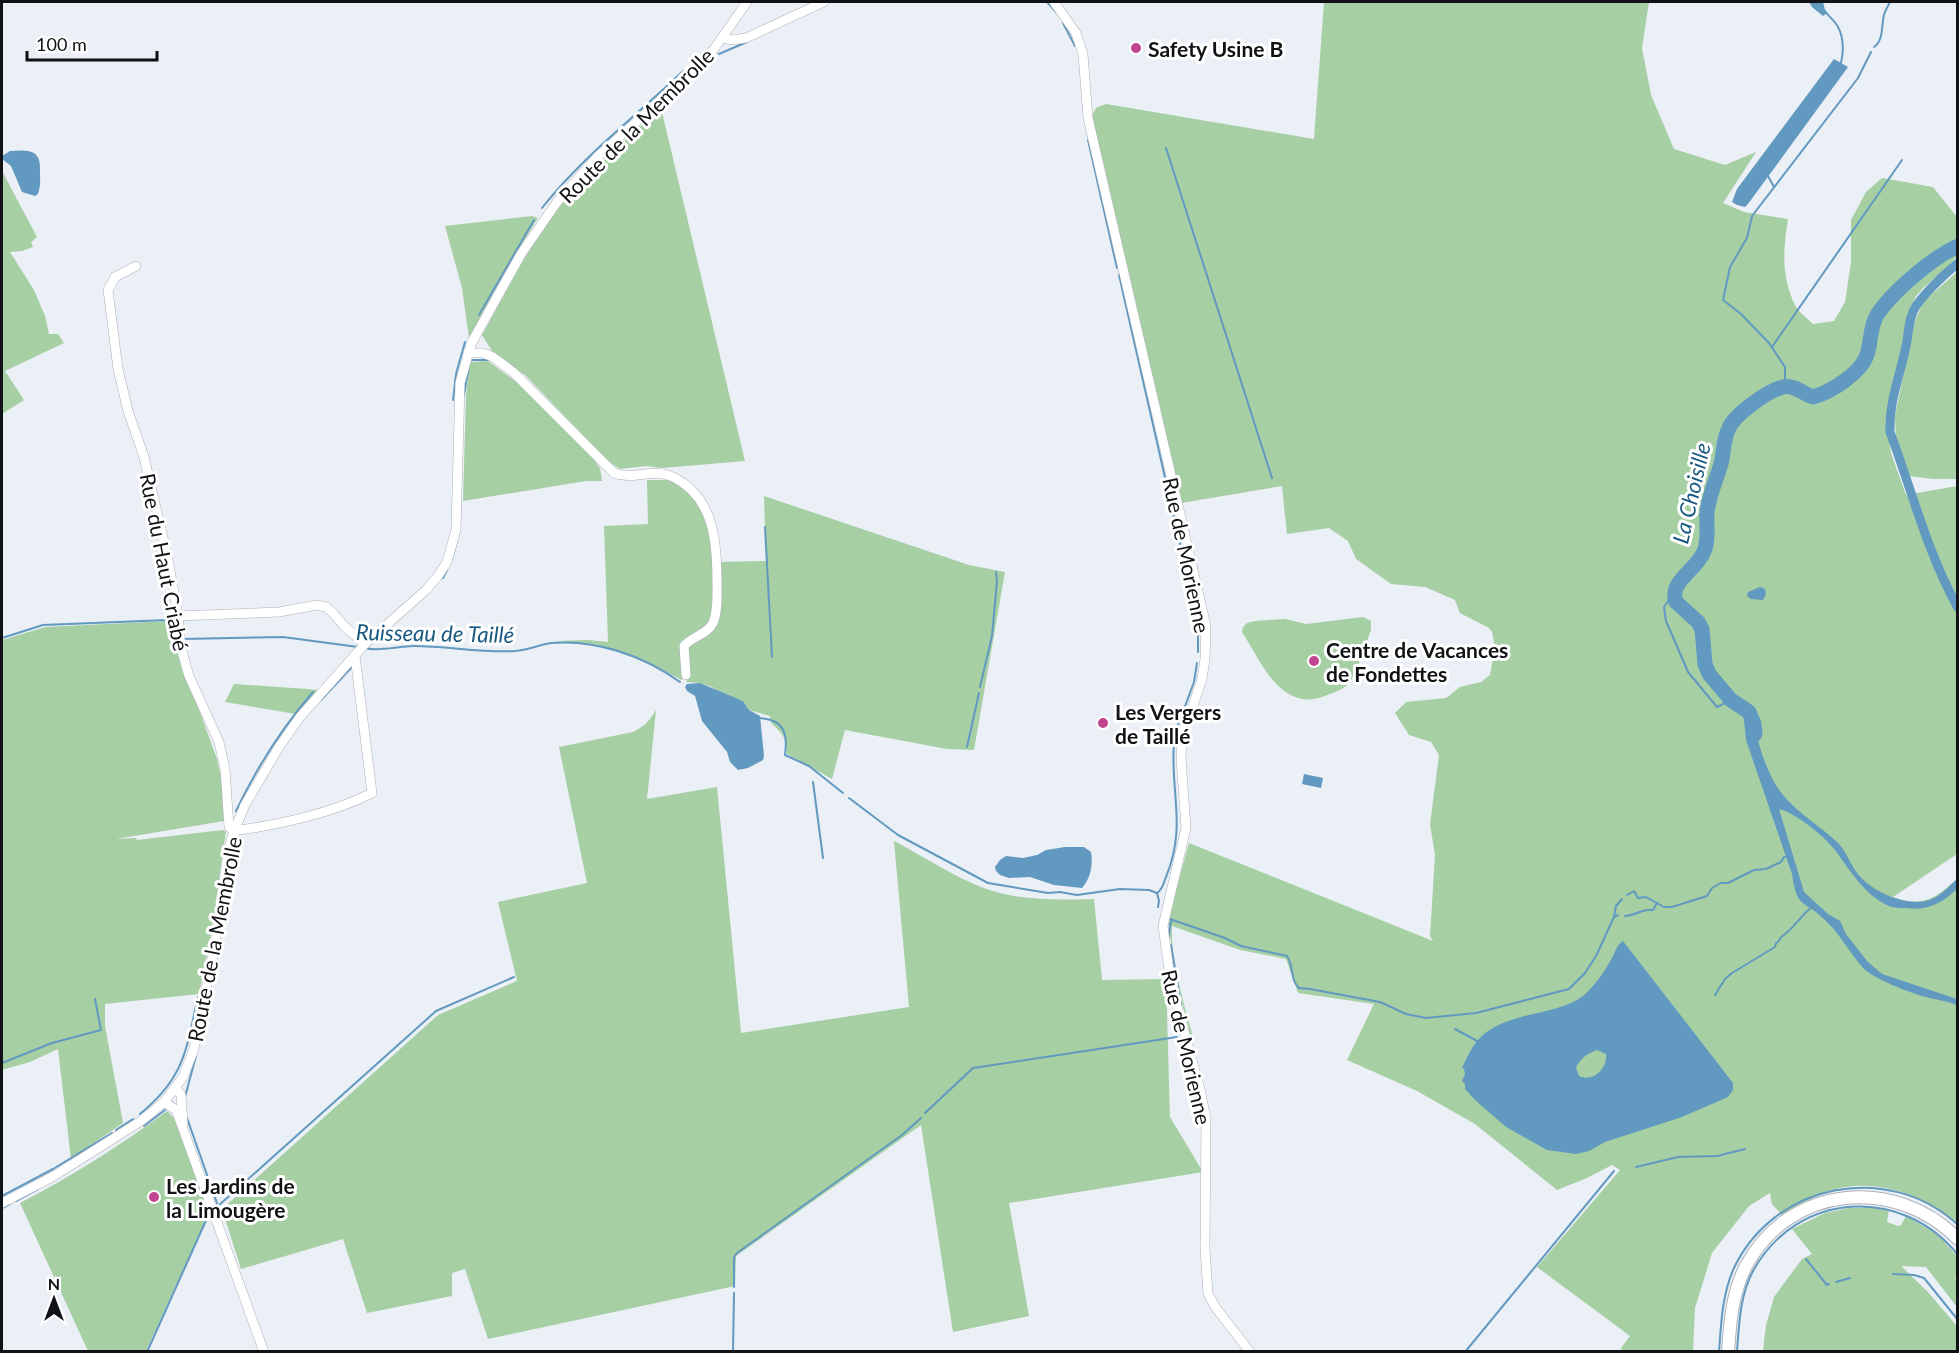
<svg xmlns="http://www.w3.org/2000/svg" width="1959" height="1353" font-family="Lato,sans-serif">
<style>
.green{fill:#a6cfa4}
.water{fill:#6199c0;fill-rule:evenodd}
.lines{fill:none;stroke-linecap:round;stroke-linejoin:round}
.stream{stroke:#6199c0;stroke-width:2}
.canal{stroke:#6199c0;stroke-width:9}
.river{stroke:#6199c0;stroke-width:15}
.minor-casing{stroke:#adb1b8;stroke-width:10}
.major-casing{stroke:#adb1b8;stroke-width:14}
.minor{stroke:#fff;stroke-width:9}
.major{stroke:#fff;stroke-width:12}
.poi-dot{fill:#c34490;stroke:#fff;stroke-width:2}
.labels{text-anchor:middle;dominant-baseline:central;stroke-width:6;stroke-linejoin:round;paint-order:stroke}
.poi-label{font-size:21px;font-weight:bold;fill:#111215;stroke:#fff;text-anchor:start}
.street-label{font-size:21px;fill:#111215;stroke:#fff}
.water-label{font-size:22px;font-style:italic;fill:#195981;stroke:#fff}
</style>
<rect width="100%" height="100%" fill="#ebeff6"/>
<!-- green -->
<g class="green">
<path d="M1324,2H1649L1642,48L1651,95L1674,149L1725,165L1756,152L1723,203L1744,212L1788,219C1783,250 1781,278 1796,307C1800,313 1808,319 1813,324L1834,321L1845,302L1851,262V220L1866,192L1882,178L1933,187L1957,217V240L1920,264L1877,315L1863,363L1838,386L1813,397L1790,387H1782C1793,388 1801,398 1813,398C1829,399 1862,373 1868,358C1874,343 1872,327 1881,313L1936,260L1957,248V256L1948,267L1923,288L1916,296L1907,318L1899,363L1893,379L1887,415L1888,434L1891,453L1906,495L1957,486V854L1893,897C1923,908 1936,898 1957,879V1225C1927,1196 1879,1178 1836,1189C1817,1194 1798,1205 1782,1215L1772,1204L1770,1193L1749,1206L1712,1253L1695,1308L1693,1351H1622L1621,1348L1630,1336L1537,1267L1620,1170L1612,1165L1587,1178L1557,1190L1475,1124L1417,1091L1347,1060L1374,1004L1298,993L1286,959L1240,950L1172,926C1170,959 1184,1004 1193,1037L1191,1038L1176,979L1168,919L1189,843L1433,941L1430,936L1435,855L1430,824L1439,755L1431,742L1409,735L1395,713L1406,702L1446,698L1460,687L1481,682L1490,675L1495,647L1492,632L1489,628L1460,613L1455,600L1425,587L1391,584L1356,559L1348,541L1329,528L1287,534L1282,486L1181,503L1092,116L1096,108L1106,104L1314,139Z"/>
<path d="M661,108L745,461L662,468L646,466L620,469L608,461L525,375L494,354L482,335C506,292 530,243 561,205C591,169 626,139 661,108Z"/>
<polygon points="2,171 37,237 31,242 33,247 22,251 10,252 34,290 45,316 49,334 58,334 64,343 5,371 24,400 2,414"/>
<polygon points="532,216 538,218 507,268 469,338 462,288 445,226"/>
<polygon points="1957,272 1957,479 1934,479 1908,476 1896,437 1895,416 1913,326 1923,302"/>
<polygon points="488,361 518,383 592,457 600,468 602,481 586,481 463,501 466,396 470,362"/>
<path d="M647,480H669L682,482L703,504L717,562L766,561L764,496L969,565L1005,572L974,750L947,749L845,730L832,779L787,754C787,738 782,733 771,723L770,716L749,710L743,701L723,694L712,687L700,683L686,682L689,676L684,675L682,680L644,661L594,644L554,641L588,640L608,642L604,526L648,524Z"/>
<path d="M1363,617L1371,621V630C1366,643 1357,672 1350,682C1344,690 1334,692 1325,696C1281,713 1262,663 1242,632L1243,627L1247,623L1255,621L1285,619L1306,624Z"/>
<polygon points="169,621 170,638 174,641 217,759 221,777 224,821 116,839 136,838 137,840 223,830 226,832 211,934 199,994 105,1004 105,1026 123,1123 71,1159 58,1049 30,1062 2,1070 2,640 45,627"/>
<polygon points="234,684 307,689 318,690 296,714 225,702"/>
<path d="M656,710L647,799L717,787L741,1033L909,1007L894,841C925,857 960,881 993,891C1025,901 1061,900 1094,899L1102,980L1166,979L1170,1117L1203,1172L1009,1203L1029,1316L953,1332L921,1125L736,1256L735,1286L488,1339L465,1269L452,1273V1296L367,1313L343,1239L241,1269L222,1209L438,1015L517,981L498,902L587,883L559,747L633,732C644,727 650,720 656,710Z"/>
<path d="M167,1111L178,1122L210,1211L146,1351H88L20,1203C72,1176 120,1146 167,1111Z"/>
<polygon points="1849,1208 1873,1208 1889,1210 1887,1222 1898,1226 1901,1225 1906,1216 1937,1234 1957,1256 1957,1277 1955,1278 1957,1284 1957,1307 1926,1267 1901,1266 1927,1291 1957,1326 1957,1351 1763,1351 1766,1325 1774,1297 1802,1259 1812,1254 1792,1229 1825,1213"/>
</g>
<!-- water -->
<g class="water">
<polygon points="1809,2 1823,2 1826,14 1823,16 1812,7"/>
<polygon points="1834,59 1848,67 1748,204 1745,207 1737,205 1732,202 1737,189"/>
<path d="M10,151C28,150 41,149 40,170C40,179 41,185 38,194L35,196L22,192L11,166L2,159V156Z"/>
<polygon points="1760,587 1765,589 1766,594 1763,600 1751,599 1747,596 1748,592"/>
<polygon points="700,683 743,701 749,710 760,716 764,756 763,760 748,768 738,770 730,762 727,752 702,721 695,696 687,691 685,687 687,684"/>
<path d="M1752,713C1757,723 1756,733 1759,744C1762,755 1767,768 1772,778C1787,808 1815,821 1838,843C1846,851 1850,864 1858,874C1872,892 1909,909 1932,899C1942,895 1950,885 1957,879V889C1942,903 1928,911 1907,908C1902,908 1894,908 1889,906C1864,895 1850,870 1835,850C1824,836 1796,813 1779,809L1804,892L1828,914L1840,921L1846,934L1867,961L1882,974L1957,999V1005C1947,1001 1937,1000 1926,997C1910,993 1874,979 1863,968C1850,953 1840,934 1825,920C1804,899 1797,910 1792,874L1746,740L1744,720Z"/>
<polygon points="1304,774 1323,778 1321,788 1302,784"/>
<path d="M1065,847H1084L1091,852C1093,864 1091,878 1082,888L1054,885L1030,877L1009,878L1000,875L996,871L995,867L1000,860L1006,856L1023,858L1037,855L1046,850Z"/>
<path d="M1623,941L1733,1083V1090L1728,1097L1682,1117L1605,1142L1589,1151L1576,1154L1547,1150L1506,1127L1475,1100L1465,1089V1084L1462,1081L1465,1074L1464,1069L1462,1068C1467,1058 1471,1048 1478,1040C1503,1011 1555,1017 1583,996C1594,987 1604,972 1611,960C1615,953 1616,945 1623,941ZM1597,1050L1606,1054C1608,1068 1593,1083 1579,1076L1576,1067C1582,1057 1587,1054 1597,1050Z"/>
</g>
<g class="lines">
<!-- stream -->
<g class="stream">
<polyline points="1047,2 1057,13"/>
<path d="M1825,11C1829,17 1835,21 1838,27C1844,38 1844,54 1840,66"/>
<polyline points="1063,23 1075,46"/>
<path d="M1874,47C1884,40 1881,26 1884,15C1885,11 1888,6 1890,2"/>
<polyline points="719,54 747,42"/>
<polyline points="1088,140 1117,268"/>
<polyline points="1166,148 1272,478"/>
<polyline points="1768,176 1774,187"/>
<path d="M542,208C583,156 635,117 683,71"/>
<polyline points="1119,275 1191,592"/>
<polyline points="479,315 534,220"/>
<polyline points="1772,347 1902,160"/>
<polyline points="471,360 488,360"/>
<polyline points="1785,386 1785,367 1769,343 1741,314 1723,300 1730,267 1747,238 1752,216 1858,78 1871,52"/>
<polyline points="464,395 469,366"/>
<polyline points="453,400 456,374 465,342"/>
<polyline points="765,527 772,657"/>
<polyline points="452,559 459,533"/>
<polyline points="443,578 447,570"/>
<polyline points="1674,598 1669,600 1664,607 1666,621 1688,672 1717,707 1731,700"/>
<polyline points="1194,604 1198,627 1198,652"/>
<polyline points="2,638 43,625 168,620 171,622 170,639 172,640"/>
<polyline points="182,639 283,637 358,647"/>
<path d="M364,648C380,652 397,646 414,646C447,646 482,653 515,651C527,650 539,645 551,643C596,639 644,656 680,682"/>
<polyline points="980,687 992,636 997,581 996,572"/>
<polyline points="321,700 351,668"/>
<path d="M759,718C784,719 788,733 785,755L809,766L843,793"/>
<polyline points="1177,728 1194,682 1197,663"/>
<polyline points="967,747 979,693"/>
<polyline points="813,782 823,858"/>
<polyline points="849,798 898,835 988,883 1048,893 1060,892 1077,895 1120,889 1149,890 1157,893 1159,901 1158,907"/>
<path d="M236,811C257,767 281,729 313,692"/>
<path d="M1157,893C1163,889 1163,884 1166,877C1187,826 1170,792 1174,743"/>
<polyline points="1627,895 1634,891 1638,898 1646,897 1664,907 1672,907 1707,896 1712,888 1721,883 1728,883 1754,870 1766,869 1781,862 1784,857 1788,857"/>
<path d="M1625,916C1635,916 1643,908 1653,910L1657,903"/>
<polyline points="1614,917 1616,906 1622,899"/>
<path d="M1167,918L1225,938L1241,946L1287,956C1294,966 1290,980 1299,988L1310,989L1380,1002L1406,1014L1426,1018L1476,1013L1569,989L1585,973L1596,956L1614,917L1618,915"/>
<polyline points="221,930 233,850"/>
<polyline points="1169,937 1170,925 1172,920"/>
<polyline points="1171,945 1181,1005"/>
<path d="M1715,995L1725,979L1732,973L1775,947L1776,943L1779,941L1781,937C1794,929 1800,916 1812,907"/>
<polyline points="205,1016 219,945"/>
<polyline points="1455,1029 1479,1042"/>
<polyline points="2,1063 52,1043 101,1030 95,999"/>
<polyline points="185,1097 196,1056"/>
<polyline points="925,1113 973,1068 1177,1037"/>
<path d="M140,1114C185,1077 186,1050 198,997"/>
<polyline points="187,1118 218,1206 221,1220"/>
<polyline points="144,1126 165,1110"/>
<polyline points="116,1130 133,1119"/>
<polyline points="1636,1167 1678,1157 1717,1156 1745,1149"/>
<polyline points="2,1196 53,1169 112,1133"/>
<polyline points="16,1201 38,1189"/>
<polyline points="218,1206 436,1011 514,977"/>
<polyline points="2,1208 10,1204"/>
<polyline points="1806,1259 1827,1285 1829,1284"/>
<polyline points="1893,1274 1914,1275 1924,1278 1958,1320"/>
<polyline points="1836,1282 1850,1278"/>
<polyline points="734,1287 734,1257 737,1253 902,1135 921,1118"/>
<polyline points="147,1352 208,1216"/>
<polyline points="733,1352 734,1293"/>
<polyline points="1465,1352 1614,1171"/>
<path d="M1719,1352C1721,1324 1722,1296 1733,1270C1773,1183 1888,1160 1958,1225"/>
<path d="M1737,1352C1739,1324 1740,1295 1753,1271C1797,1191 1902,1185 1958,1255"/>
</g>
<!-- canal -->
<path class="canal" d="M1958,263C1943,276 1927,290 1916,306C1908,318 1909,333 1906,346C1900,376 1889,400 1890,432C1912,491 1927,552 1958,608"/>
<!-- river -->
<path class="river" d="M1755,734L1754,724L1749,712L1731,700L1709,674L1705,664L1702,629L1698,622L1676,602C1668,581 1698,570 1705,549C1709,537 1706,525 1707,512C1709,496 1716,480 1721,464C1724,452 1723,439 1729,428C1735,414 1769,390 1783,387C1793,384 1804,394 1813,397C1831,392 1861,373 1867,355C1871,343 1870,326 1877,315C1892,292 1933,257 1958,246"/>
<defs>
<g id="minor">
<polyline points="1054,2 1076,33 1083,54 1088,118 1206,626 1205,659 1202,679 1182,738 1181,758 1186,828 1163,926 1171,985 1200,1089 1206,1119 1205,1248 1208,1294 1216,1308 1250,1352"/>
<polyline points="722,38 733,40 746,38 824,2"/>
<path d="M136,266L115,277L108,290L118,369L128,411L144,457L168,559L178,616L181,648L189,676L219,742L225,769L229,827L234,831C281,824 330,814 372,793L355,656"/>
<path d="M468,353H483L493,357L513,372L614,473C633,481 653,467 673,477C714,497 717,542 717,582C717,595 718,611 713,623C708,634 691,637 684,646L686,675"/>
<polyline points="178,616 279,612 317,605 326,607 332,612 345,627 365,644"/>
<polyline points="176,1089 181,1095 183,1124"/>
<polyline points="164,1102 176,1110 182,1126 264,1352"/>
<polyline points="2,1203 54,1176 141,1121 164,1102 183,1077 194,1049 215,944 228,853 234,831 245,805 279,747 300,717 365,644 426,590 438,576 447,562 456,530 460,383 471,344 521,254 557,202 598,156 690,74 714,49 747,2"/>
</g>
<path id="major" d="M1728,1352C1730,1322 1732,1293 1746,1266C1789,1185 1895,1175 1958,1239"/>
</defs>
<!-- minor casing -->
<use href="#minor" class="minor-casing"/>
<!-- major casing -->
<use href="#major" class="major-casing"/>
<!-- minor -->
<use href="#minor" class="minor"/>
<!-- major -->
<use href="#major" class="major"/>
</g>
<!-- markers -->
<g class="poi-dot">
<circle cx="1136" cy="48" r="6"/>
<circle cx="1314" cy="661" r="6"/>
<circle cx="1103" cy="723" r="6"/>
<circle cx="154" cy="1197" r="6"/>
</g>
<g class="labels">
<!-- poi labels -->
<g class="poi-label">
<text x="1148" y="48">Safety Usine B</text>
<text x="1326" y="649">Centre de Vacances<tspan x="1326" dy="24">de Fondettes</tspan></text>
<text x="1115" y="711">Les Vergers<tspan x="1115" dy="24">de Taillé</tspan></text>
<text x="166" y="1185">Les Jardins de<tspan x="166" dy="24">la Limougère</tspan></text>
</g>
<!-- street labels -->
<g class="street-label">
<text transform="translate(636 125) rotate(-45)">Route de la Membrolle</text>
<text transform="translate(1187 555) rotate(78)">Rue de Morienne</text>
<text transform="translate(165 562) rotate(79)">Rue du Haut Criabé</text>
<text transform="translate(214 939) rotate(-79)">Route de la Membrolle</text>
<text transform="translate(1187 1047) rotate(77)">Rue de Morienne</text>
</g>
<!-- water labels -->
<g class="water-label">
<text transform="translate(1691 493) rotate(-77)">La Choisille</text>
<text transform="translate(435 633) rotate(1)">Ruisseau de Taillé</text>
</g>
</g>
<!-- border -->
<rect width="1959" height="1353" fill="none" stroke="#111215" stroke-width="6"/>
<!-- north arrow -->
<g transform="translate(54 1299)" stroke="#ffffff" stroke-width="4.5" paint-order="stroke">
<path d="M0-4.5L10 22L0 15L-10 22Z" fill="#111215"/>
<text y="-9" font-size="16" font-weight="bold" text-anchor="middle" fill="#111215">N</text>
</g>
<!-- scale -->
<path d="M27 51v9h130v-9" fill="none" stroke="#111215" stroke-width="3"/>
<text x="36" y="51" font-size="18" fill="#111215" stroke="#ffffff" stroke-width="4.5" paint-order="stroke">100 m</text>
</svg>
